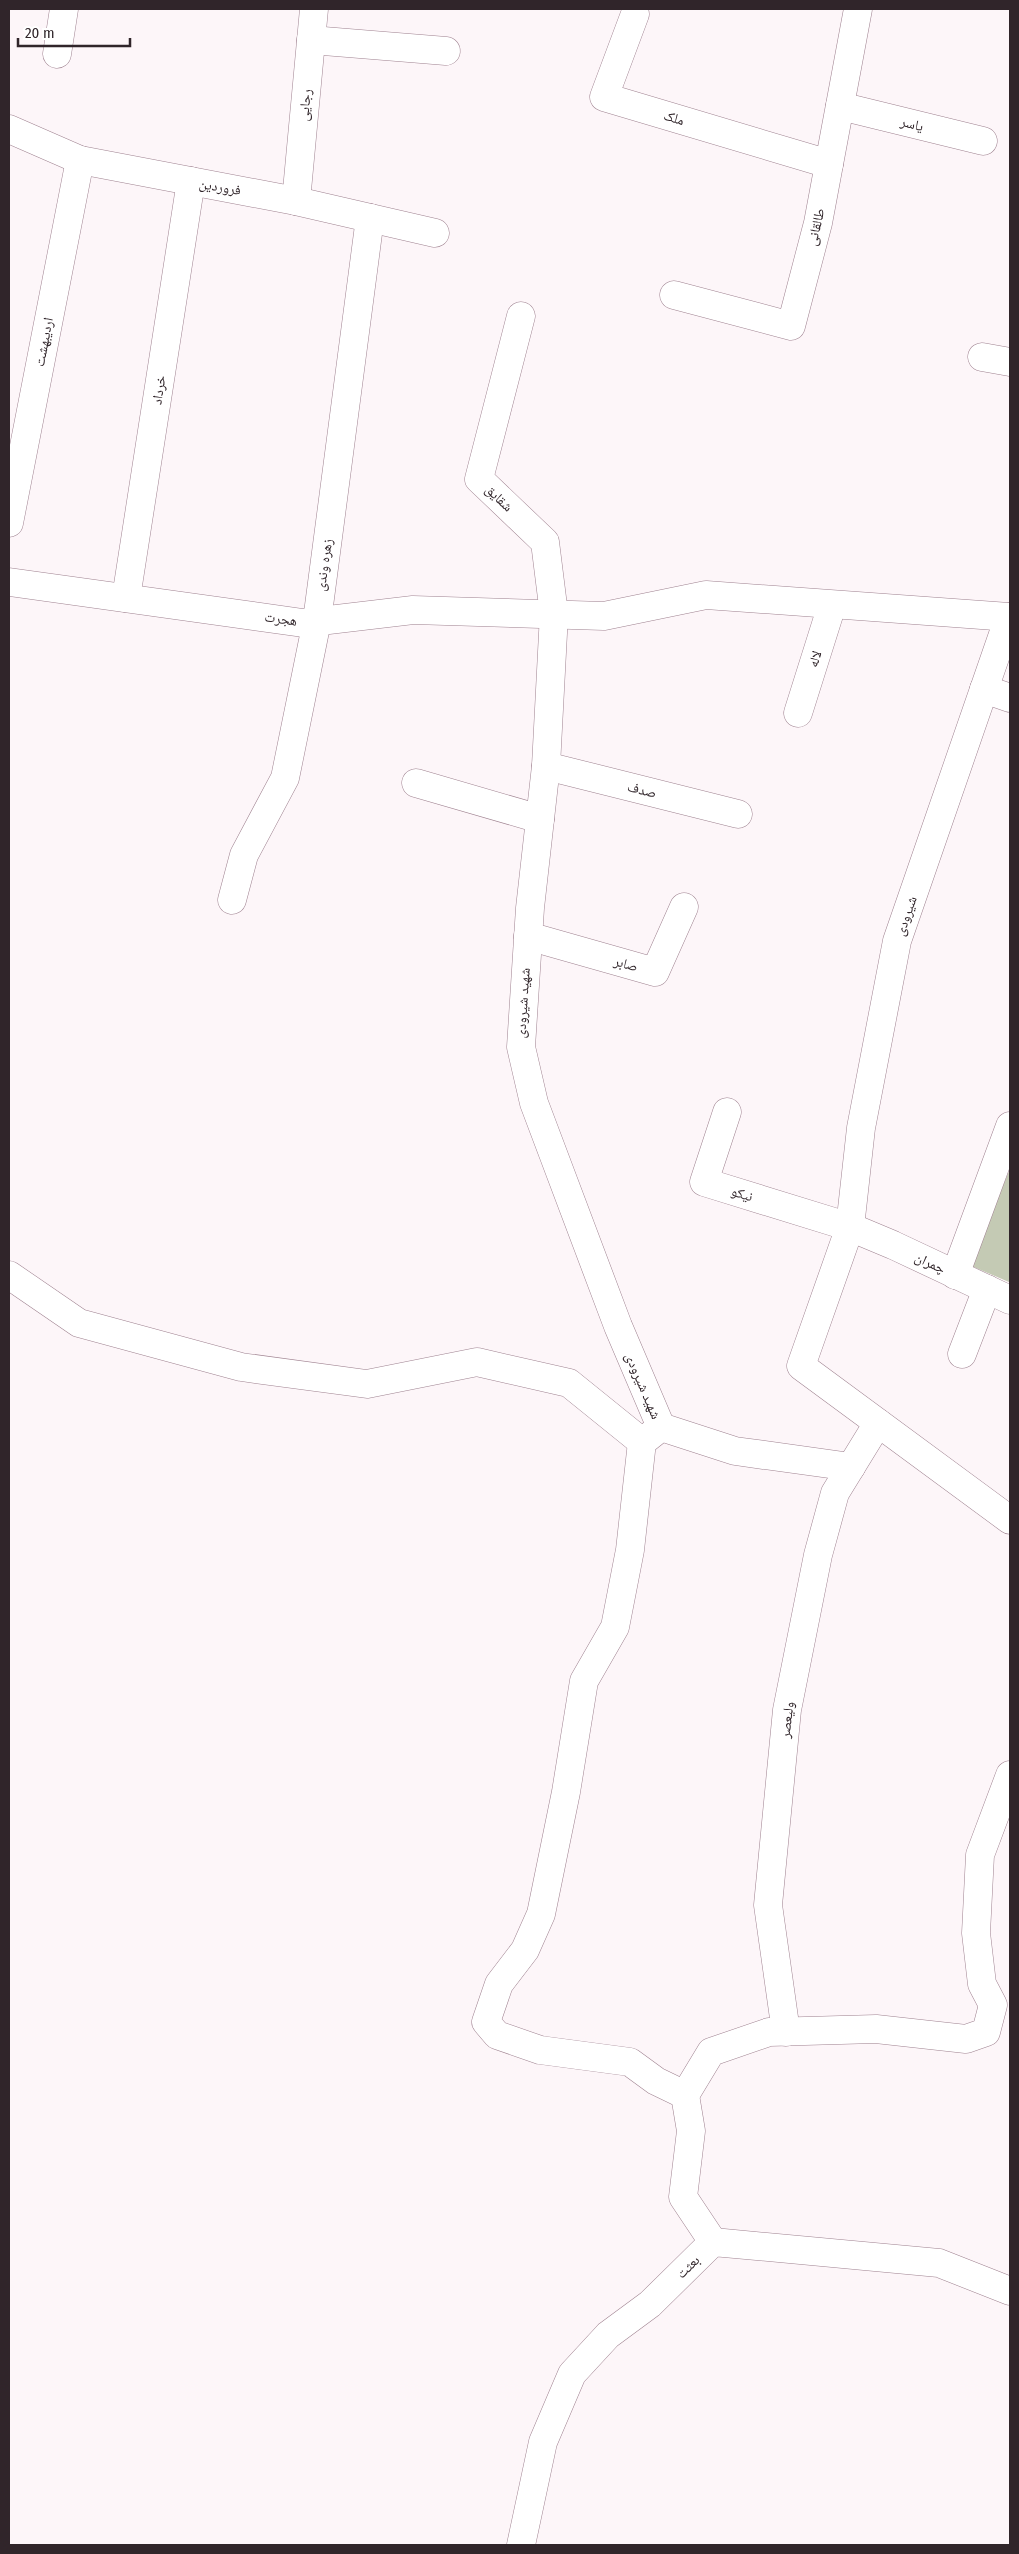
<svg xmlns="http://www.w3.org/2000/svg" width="1019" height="2554" font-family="'Fira Sans Condensed','Noto Naskh Arabic',sans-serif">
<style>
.green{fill:#c4cab4}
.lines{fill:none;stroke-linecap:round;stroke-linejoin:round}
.minor-casing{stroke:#9f8290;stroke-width:29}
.minor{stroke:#fff;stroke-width:28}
.labels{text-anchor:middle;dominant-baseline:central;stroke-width:4.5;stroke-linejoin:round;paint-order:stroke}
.street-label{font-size:14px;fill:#30252a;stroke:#fff}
</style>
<rect width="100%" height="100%" fill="#fdf6f9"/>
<!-- green -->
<polygon class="green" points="1010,1169 1010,1280 1009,1282 969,1265"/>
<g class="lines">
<defs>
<g id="minor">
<polyline points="635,14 604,97 829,164"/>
<polyline points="311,40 446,51"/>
<polyline points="57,54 64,9"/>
<polyline points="840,106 983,141"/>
<polyline points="9,129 80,160 296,201 435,233"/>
<polyline points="296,201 314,9"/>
<polyline points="674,295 791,326 818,223 858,9"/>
<polyline points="521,316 479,479 545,542 554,614 546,766 530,908 521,1047 534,1103 618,1326 661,1427"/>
<polyline points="982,357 1010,362"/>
<polyline points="9,523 80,160"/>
<polyline points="9,582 303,623 413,610 604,616 706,595 1009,617"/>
<polyline points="126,598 191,181"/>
<polyline points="1009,617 897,941 861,1128 850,1227 801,1366 1010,1520"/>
<polyline points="984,689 1010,698"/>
<polyline points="798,713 832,605"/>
<polyline points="546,766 738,814"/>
<polyline points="416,783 540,819"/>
<polyline points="232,900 244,855 285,778 317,621 370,218"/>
<polyline points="528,936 655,972 684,907"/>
<polyline points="727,1112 704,1182 850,1227 893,1245 1010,1300"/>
<polyline points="9,1275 79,1323 241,1367 367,1384 477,1362 569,1383 642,1442"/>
<polyline points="955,1275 1010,1126"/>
<polyline points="962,1354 987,1289"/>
<polyline points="786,2032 768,1905 787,1710 818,1555 835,1493 878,1423"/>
<polyline points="685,2095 711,2052 769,2032 876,2029 966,2039 986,2032 993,2005 982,1984 976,1933 980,1855 1010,1775"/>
<polyline points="713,2242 683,2197 691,2131 685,2095 656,2081 630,2062 540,2050 497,2035 486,2022 499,1984 525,1950 541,1914 566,1792 584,1681 615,1627 630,1550 642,1442 661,1427 735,1451 851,1467"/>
<polyline points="521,2545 543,2442 572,2374 608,2335 650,2304 713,2242 939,2263 1010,2291"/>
</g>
</defs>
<!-- minor casing -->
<use href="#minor" class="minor-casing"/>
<!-- minor -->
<use href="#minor" class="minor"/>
</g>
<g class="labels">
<!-- street labels -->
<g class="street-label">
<text transform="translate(305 105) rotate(-85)">رجایی</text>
<text transform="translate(674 118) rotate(17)">ملک</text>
<text transform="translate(912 124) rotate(14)">یاسر</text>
<text transform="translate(220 187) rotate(10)">فروردین</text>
<text transform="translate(816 227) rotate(-77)">طالقانی</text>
<text transform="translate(44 342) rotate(-79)">اردیبهشت</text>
<text transform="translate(159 390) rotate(-81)">خرداد</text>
<text transform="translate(499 498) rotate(44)">شقایق</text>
<text transform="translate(324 565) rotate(-82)">زهره وندی</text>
<text transform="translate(281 619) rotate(8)">هجرت</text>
<text transform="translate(815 659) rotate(-72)">لاله</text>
<text transform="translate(642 790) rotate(14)">صدف</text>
<text transform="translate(906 916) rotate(-71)">شیرودی</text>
<text transform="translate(626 964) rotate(16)">صابر</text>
<text transform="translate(523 1003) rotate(-86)">شهید شیرودی</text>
<text transform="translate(742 1194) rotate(17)">نیکو</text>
<text transform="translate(930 1263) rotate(25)">چمران</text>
<text transform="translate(643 1386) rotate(67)">شهید شیرودی</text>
<text transform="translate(787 1720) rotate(-83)">ولیعصر</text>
<text transform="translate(688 2267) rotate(-44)">بعثت</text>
</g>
</g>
<!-- border -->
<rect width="1019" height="2554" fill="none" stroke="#30252a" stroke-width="20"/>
<!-- scale -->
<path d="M18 38v8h112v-8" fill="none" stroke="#30252a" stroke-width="2.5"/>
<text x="25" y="38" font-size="15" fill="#30252a" stroke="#ffffff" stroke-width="4" paint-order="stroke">20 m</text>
</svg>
